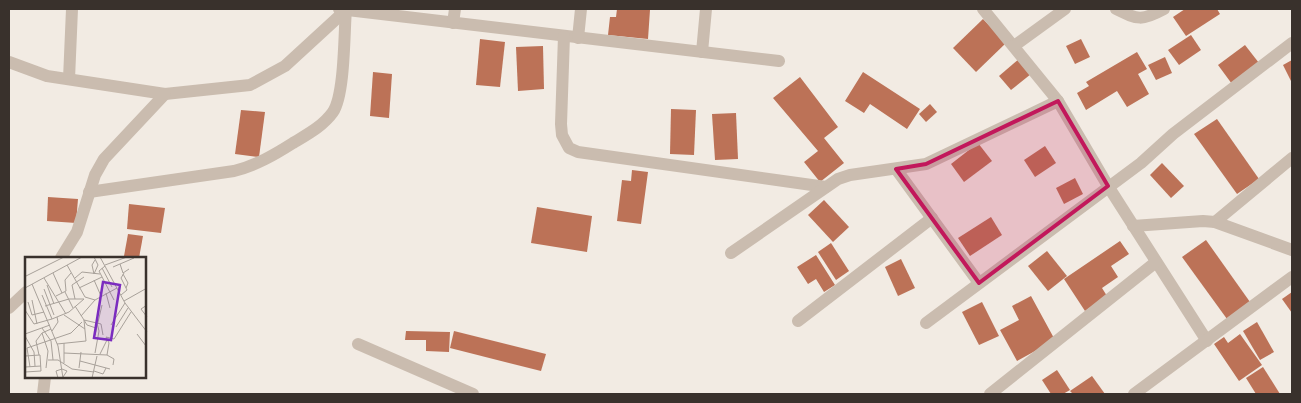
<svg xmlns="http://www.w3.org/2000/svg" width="1301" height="403" font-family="'IBM Plex Sans',sans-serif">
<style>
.building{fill:#bc7257}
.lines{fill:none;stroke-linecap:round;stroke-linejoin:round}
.street{stroke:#cabcaf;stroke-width:12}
.marked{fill:#c2185b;fill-opacity:0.2;stroke:#c2185b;stroke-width:4;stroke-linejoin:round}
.inset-road{fill:none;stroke:#a8a19a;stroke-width:1}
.view{fill:#7b2cbf;fill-opacity:0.15;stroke:#7b2cbf;stroke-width:2.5}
.inset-edge{fill:none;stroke:#39312c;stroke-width:2.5}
</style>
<rect width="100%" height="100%" fill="#f2ebe3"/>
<!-- building -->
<g class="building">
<polygon points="617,9 650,10 648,39 608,35 610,17 616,17"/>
<polygon points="1185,9 1217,9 1220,14 1186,36 1173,17"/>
<polygon points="983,19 1006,43 976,72 953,48"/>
<polygon points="1191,35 1201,50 1179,65 1168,50"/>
<polygon points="480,39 505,42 500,87 476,85"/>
<polygon points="1081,39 1090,57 1075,64 1066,46"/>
<polygon points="1245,45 1259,63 1232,84 1218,65"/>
<polygon points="543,46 544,89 518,91 516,47"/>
<polygon points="1137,52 1147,69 1138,74 1149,94 1127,107 1117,91 1086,110 1077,93 1089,86 1086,82"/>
<polygon points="1165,57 1172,73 1156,80 1148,65"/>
<polygon points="1019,59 1031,74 1011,90 999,76"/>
<polygon points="1292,60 1292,83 1283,65"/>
<polygon points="373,72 392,74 389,118 370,116"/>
<polygon points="863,72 920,109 907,129 870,104 864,113 845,101"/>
<polygon points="800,77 838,127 824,138 844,163 820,182 804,162 818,151 773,98"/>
<polygon points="930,104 937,112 926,122 919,114"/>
<polygon points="671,109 696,110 694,155 670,154"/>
<polygon points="241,110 265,112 259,157 235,154"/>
<polygon points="736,113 738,159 715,160 712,114"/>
<polygon points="1217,119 1259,179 1237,194 1194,134"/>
<polygon points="978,143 992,161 964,182 951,164"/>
<polygon points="1045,146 1056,163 1035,177 1024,160"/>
<polygon points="1162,163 1184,186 1171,198 1150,175"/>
<polygon points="632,170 648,172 641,224 617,221 622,180 631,181"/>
<polygon points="1075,178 1083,194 1064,204 1056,188"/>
<polygon points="48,197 78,199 76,223 47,221"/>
<polygon points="824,200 849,227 833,242 808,215"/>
<polygon points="129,204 165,208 161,233 127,229"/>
<polygon points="537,207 592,216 587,252 531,243"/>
<polygon points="991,217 1002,235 970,256 958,238"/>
<polygon points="128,234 143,236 139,258 124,256"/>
<polygon points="1206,240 1250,302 1227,319 1182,257"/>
<polygon points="1120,241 1129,254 1111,266 1118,277 1102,288 1107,296 1085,311 1064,279"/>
<polygon points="831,243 849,271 836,280 818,252"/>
<polygon points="1047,251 1067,276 1048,291 1028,266"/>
<polygon points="816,255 835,285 824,292 816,279 808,284 797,267"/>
<polygon points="901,259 915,288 898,296 885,267"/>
<polygon points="1292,292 1292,313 1282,299"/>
<polygon points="1031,296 1055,340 1017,361 1000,330 1019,320 1012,306"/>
<polygon points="982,302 999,336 979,345 962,312"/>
<polygon points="1257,322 1274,352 1260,360 1243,331"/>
<polygon points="406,331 450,332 449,352 426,351 426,340 405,340"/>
<polygon points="454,331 546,354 541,371 450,348"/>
<polygon points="1240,334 1262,365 1239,381 1214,344 1224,337 1228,343"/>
<polygon points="1263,367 1280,394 1256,394 1246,378"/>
<polygon points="1057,370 1070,390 1063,394 1051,394 1042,380"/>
<polygon points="1092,376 1105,394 1073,394 1070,391"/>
</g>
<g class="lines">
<!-- street -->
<g class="street">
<polyline points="339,9 779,61"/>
<polyline points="983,9 1058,101 1108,186 1207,341"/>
<path d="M1116,9C1138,20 1142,21 1164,9"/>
<polyline points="453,23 455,9"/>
<polyline points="564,36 561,124 562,135 569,148 578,152 826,187"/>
<polyline points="578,38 581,9"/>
<polyline points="1014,46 1065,9"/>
<polyline points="702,52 706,9"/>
<polyline points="9,62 47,76 165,94 250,85 285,66 346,10"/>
<polyline points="69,79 72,9"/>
<polyline points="896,169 979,283"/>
<path d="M89,192L234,171C257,165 274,155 293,143C308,134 323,126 333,112C345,94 344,32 346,9"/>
<polyline points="1215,222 1292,158"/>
<polyline points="1133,226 1203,221 1215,222 1292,250"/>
<polyline points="731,253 838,179 850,175 926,164 1058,101"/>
<polyline points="61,258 77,232 95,175 104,159 165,94"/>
<polyline points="9,308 26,292"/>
<polyline points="798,321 932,218"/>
<polyline points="926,323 1141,163 1173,134 1292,43"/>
<polyline points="358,344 473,394"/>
<polyline points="43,394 45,377"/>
<polyline points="990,394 1156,262"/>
<polyline points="1134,394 1292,277"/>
</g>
</g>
<!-- marked area -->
<path class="marked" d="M1058,101L1108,186L979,283L896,169L926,164Z"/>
<!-- overview -->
<g transform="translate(25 257)">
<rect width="121" height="121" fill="#f2ebe3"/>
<path class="inset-road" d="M69,0L73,8L69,17M75,0L100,46L122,75M95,7L98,16L104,12M42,8L60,40L70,43M80,8L102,0M80,9L74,14L89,43M88,10L109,1M77,11L87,30M28,16L37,36M69,17L67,8L70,3M98,17L103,26L101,31M1,19L39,0M19,21L41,57M50,21L57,15L75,17M69,23L76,39M7,27L33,89L38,121M22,28L29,47M0,31L57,0M54,31L77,20M19,32L29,58M40,35L48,51M81,36L85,51M96,38L102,33L96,21L99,16M31,39L41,34L40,23L46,16M50,42L47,28L59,20M7,43L12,67M99,44L122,31M3,45L7,58L19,55M122,48L116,52L122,60M20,49L44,42H59M0,53L9,67L27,62L17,38M39,58L60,72M56,59L70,43L92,31M27,62L44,55L59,42M59,63L76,67L78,78M59,63L62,68L71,71M86,68L100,46M91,70L103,51M17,71L26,84L28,103M27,74L33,65L32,60M0,77L25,68M112,77L121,89M70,78L77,48M0,79L9,95L10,109M81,80L89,82L106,55M81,80L84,86L82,98M39,86V106M32,87L61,84L59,63L50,49M39,96L82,98L89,102L88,108M70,96L74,74L72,66M75,97L82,83M14,98L11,84L17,76M0,99L15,98L16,114L0,115M23,103H33L47,112L69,115M55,104L85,112M0,110L16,109M5,110L2,91L46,76L57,65M21,111L23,94L17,76L26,72M54,111L56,95M69,114L78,117L81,111M33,121L31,114L37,112L42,114L38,120M67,121L72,99"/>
<path class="view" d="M78,25L95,28L86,83L69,81Z"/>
<rect width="121" height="121" class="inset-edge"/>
</g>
<!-- border -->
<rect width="1301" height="403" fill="none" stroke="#39312c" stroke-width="20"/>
</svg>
